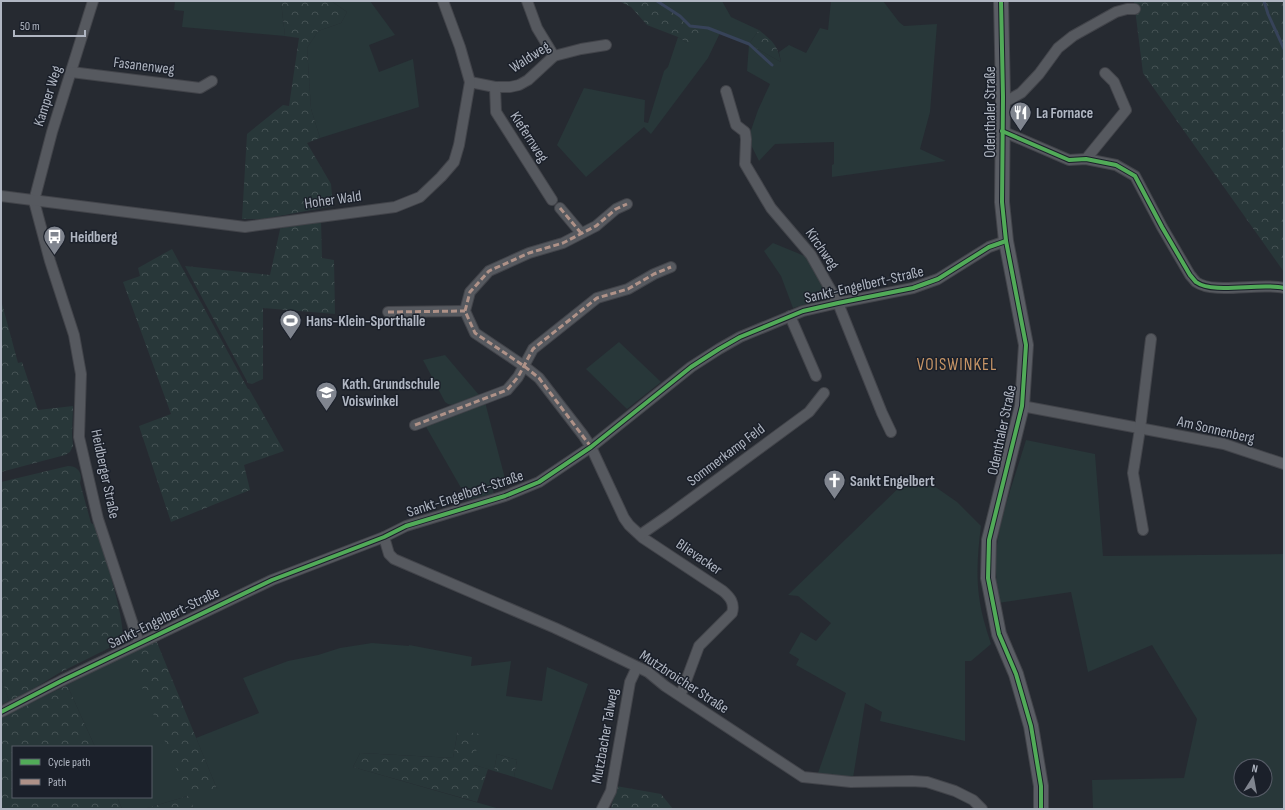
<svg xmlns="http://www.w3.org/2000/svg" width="1285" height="810" font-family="'Sofia Sans Condensed',sans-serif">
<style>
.green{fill:#283739;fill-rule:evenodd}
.forest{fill:url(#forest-crowns)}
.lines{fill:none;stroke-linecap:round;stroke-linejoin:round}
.stream{stroke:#374359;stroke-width:3}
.street-casing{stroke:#42444a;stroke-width:12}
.secondary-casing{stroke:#42444a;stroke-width:16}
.street{stroke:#56595f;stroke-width:10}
.secondary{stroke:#5a5d64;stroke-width:14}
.quiet{stroke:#af9288;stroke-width:3;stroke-dasharray:6 3;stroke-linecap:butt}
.cycleway-casing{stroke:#1b202a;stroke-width:6}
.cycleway{stroke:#51ab58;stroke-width:4}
.labels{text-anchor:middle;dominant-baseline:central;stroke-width:3;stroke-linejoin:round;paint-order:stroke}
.street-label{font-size:15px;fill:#b0b6c2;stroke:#1b202a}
.poi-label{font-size:15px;font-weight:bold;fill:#b0b6c2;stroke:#1b202a;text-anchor:start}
.quarter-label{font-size:17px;letter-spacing:1px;fill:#c79566;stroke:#1b202a}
</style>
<defs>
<pattern id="forest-crowns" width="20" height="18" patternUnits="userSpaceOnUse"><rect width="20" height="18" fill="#283739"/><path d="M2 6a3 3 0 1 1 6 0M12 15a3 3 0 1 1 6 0" fill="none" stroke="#455254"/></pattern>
</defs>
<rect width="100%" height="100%" fill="#262a31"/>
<!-- green -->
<g class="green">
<polygon points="175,1 281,1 285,36 182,27 184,11 174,10"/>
<polygon points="331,1 370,1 395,35 369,45 379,72 413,59 419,107 320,138 311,109 307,48 318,31 341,23 347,12"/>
<polygon points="657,1 722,1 731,17 759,30 749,44 781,62 779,52 789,45 806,53 820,28 828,30 831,1 883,1 899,22 904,26 937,24 930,112 920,149 946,161 832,177 832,165 834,164 834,142 775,144 759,161 748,139 758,110 770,84 747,71 749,44 720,33 708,58 651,134 644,127 586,177 557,145 584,88 645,100 644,122 648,123 664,71 668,67 678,37 687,43 708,28 690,26 680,16"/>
<polygon points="773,243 812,259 829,297 793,308 781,276 764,251"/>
<polygon points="619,342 661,382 627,409 586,369"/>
<polygon points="445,355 479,395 452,405 448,404 445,402 423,360"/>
<polygon points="485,402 507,486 493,491 494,494 468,500 425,425"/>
<path d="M1026,440L1095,454L1103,556L1284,554V809H1093L1092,780L1184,778L1197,719L1152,645L1088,672L1071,592L998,603C996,584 995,564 997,545C1002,510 1016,474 1026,440ZM1241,766H1265V790H1241Z"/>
<path d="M908,479L934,486L957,502L981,526C978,549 976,573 979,596C981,613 986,628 991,644L971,661H965V741L880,721L882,712L865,703L853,778L818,773L846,693L796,665L799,659L789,653L801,632L816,641L831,623L798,596L788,595Z"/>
<polygon points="372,643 409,646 409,645 472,657 471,666 511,661 506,696 542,701 547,667 588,684 552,790 514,777 517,760 497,754 494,771 474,765 458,730 453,758 360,753 353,767 500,809 194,809 188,796 144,809 122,809 117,797 151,797 151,747 95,747 67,685 128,654 217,789 196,738 259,713 243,678 288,661 318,655 340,648"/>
<polygon points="1,677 9,701 1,705"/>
</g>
<!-- forest -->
<g class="forest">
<polygon points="281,1 331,1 347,12 341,23 318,31 307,48 311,109 320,138 307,143 331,184 333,206 263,219 242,219 247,134 283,105 289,106 299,38 285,36"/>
<polygon points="619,1 657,1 680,16 690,26 708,28 697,46 687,43 678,37 647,25 631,7"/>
<polygon points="1134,1 1284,1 1284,272 1143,73"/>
<path d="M759,30C773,42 777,44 781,62L749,44Z"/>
<polygon points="321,219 322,258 334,260 335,314 263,308 263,379 252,384 248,383 185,266 270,275 281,225"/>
<polygon points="172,249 248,389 249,389 284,451 244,465 250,490 171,522 139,426 171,414 123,282 140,276 138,268"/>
<polygon points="1,300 18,363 22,362 38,410 73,406 72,434 73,446 70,452 65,455 1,472"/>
<path d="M68,466C78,466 83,473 80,483L91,523L96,526C101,544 127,623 122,638C121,642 117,644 113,646L59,673L33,689L9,701L1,677V482Z"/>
<polygon points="156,640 217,789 189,796 194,809 144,809 188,796 128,654"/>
<polygon points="67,685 95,747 13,747 13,797 117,797 122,809 1,809 1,718"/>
<polygon points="458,730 479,734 474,765 488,769 477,802 353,767 360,753 453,758"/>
<polygon points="497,754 517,760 514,777 494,771"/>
<polygon points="616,786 661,794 673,809 611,808"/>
</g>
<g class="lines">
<!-- stream -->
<g class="stream">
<polyline points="657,1 680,16 690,26 708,28 749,44 772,65"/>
<polyline points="1264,1 1268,14 1284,49"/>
</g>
<defs>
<g id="street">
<polyline points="93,1 52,132 34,201 50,261 74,335 81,374 79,437 98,519 139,643"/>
<polyline points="527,1 537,28 554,56"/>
<polyline points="71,72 200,88 212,81"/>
<polyline points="470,82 495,87 510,87 519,85 528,80 554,56 581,49 606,45"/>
<polyline points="495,87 496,112 552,200"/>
<polyline points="726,91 736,125 745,132 746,139 745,164 771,208 811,255 838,303 882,413 891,432"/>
<polyline points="1003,103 1021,93 1039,74 1058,48 1073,36 1116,12 1127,9 1135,9"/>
<path d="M1002,131L1069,160L1086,159L1116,165L1135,176L1162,227L1190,275C1192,277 1194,280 1196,282C1214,295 1260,282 1284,288"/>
<polyline points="1086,159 1126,110 1114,82 1105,73"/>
<polyline points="1,196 245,227 395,207 420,197 441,177 454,162 459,145 470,82 460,47 443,1"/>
<path d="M627,204L616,209L596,226L563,243L529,253L489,271L470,292L465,311L475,333L524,366L539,378L583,435L591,447L624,518L629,525L643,538L723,591C730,597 735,603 732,613L699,646L683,689L680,695"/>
<polyline points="560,208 581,233"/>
<polyline points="388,312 465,311"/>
<polyline points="790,316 816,376"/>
<polyline points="1022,406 1224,444 1284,464"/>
<polyline points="415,425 507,390 518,377 533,349 597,298 628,289 654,274 671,267"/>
<polyline points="1143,530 1133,473 1140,429 1151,339"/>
<polyline points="640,535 669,515 809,412 824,393"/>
<polyline points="384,537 389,554 394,559 555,628 596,647 648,672 665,686 803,777 851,782 912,781 927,782 955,791 973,800 982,809"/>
<polyline points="1,712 61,681 272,580 384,537 406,526 505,496 539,482 591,447 691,367 719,349 740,337 803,311 838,303 913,288 938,279 989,247 1006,241"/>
<polyline points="602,809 611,791 630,682 637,667"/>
</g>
<polyline id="secondary" points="1001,1 1003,97 1002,202 1006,241 1026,345 1022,406 989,540 988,578 999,634 1016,674 1031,726 1041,786 1041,809"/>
</defs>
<!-- street casing -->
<use href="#street" class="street-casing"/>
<!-- secondary casing -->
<use href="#secondary" class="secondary-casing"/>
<!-- street -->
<use href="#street" class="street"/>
<!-- secondary -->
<use href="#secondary" class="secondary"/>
<!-- quiet -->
<g class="quiet">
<polyline points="560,208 581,233"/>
<polyline points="388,312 465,311"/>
<polyline points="415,425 507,390 518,377 533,349 597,298 628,289 654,274 671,267"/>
<polyline points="591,447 539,378 524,366 475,333 465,311 470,292 489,271 529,253 563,243 596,226 616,209 627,204"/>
</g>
<defs>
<g id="cycleway">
<polyline points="1001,1 1003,97 1002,202 1006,241 1026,345 1022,406 989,540 988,578 999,634 1016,674 1031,726 1041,786 1041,809"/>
<path d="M1002,131L1069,160L1086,159L1116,165L1135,176L1162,227L1190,275C1192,277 1194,280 1196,282C1214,295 1260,282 1284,288"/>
<polyline points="1,712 61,681 272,580 384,537 406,526 505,496 539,482 591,447 691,367 719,349 740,337 803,311 838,303 913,288 938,279 989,247 1006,241"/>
</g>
</defs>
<!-- cycleway casing -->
<use href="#cycleway" class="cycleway-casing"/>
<!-- cycleway -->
<use href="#cycleway" class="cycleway"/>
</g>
<!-- icons -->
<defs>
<symbol id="restaurant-pin" viewBox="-11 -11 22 30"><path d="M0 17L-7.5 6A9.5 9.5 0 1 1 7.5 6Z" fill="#80858f" stroke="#1b202a"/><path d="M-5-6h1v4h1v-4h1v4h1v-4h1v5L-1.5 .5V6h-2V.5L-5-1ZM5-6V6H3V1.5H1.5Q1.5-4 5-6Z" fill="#fff"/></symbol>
<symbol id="bus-pin" viewBox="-11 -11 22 30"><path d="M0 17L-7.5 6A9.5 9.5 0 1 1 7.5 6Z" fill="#80858f" stroke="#1b202a"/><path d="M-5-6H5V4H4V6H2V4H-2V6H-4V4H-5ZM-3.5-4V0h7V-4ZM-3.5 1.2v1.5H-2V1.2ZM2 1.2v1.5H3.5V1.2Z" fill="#fff"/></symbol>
<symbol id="stadium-pin" viewBox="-11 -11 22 30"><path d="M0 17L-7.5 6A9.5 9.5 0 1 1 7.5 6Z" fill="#80858f" stroke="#1b202a"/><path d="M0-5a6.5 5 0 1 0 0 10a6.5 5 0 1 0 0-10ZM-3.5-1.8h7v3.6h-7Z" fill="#fff"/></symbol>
<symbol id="school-pin" viewBox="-11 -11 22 30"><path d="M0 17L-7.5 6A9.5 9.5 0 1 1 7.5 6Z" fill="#80858f" stroke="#1b202a"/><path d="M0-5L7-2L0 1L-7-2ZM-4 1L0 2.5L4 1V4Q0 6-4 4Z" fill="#fff"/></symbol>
<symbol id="church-pin" viewBox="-11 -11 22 30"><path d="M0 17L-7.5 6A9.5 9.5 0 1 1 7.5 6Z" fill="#80858f" stroke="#1b202a"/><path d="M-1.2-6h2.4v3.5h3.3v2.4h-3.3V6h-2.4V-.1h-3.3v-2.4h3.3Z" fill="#fff"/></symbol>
</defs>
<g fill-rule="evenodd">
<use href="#restaurant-pin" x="1008" y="100" width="25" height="34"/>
<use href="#bus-pin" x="42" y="224" width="25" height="34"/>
<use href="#stadium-pin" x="278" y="308" width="25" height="34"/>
<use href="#school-pin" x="314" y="380" width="25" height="34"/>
<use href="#church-pin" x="822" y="468" width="25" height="34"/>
</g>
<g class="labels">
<!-- street labels -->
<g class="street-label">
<text transform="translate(530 57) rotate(-33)">Waldweg</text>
<text transform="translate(144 66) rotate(7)">Fasanenweg</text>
<text transform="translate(48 96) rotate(-72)">Kamper Weg</text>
<text transform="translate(990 112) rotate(-90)">Odenthaler Straße</text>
<text transform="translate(529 137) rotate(57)">Kiefernweg</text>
<text transform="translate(333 200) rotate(-8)">Hoher Wald</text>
<text transform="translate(822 249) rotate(55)">Kirchweg</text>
<text transform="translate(864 285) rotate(-13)">Sankt-Engelbert-Straße</text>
<text transform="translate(1002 430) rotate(-78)">Odenthaler Straße</text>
<text transform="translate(1216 430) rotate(13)">Am Sonnenberg</text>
<text transform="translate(726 455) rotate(-37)">Sommerkamp Feld</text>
<text transform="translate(105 474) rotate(78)">Heidberger Straße</text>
<text transform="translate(465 494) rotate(-18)">Sankt-Engelbert-Straße</text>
<text transform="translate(699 557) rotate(34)">Blievacker</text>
<text transform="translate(164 618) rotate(-26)">Sankt-Engelbert-Straße</text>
<text transform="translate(684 682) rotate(33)">Mutzbroicher Straße</text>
<text transform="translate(605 736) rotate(-80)">Mutzbacher Talweg</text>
</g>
<!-- poi labels -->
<g class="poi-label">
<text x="1036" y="113">La Fornace</text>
<text x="70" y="237">Heidberg</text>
<text x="306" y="321">Hans-Klein-Sporthalle</text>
<text x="342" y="384">Kath. Grundschule<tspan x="342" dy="17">Voiswinkel</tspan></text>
<text x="850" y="481">Sankt Engelbert</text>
</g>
<!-- quarter labels -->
<g class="quarter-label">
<text x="957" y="365">VOISWINKEL</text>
</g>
</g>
<!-- border -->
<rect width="1285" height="810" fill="none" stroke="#b0b6c2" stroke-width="4"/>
<!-- legend -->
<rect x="12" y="746" width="140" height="52" fill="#1b202a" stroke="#575c67"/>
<rect x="20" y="759" width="20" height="6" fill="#51ab58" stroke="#575c67"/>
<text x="48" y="766" font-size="12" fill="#b0b6c2">Cycle path</text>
<rect x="20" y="779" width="20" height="6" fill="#af9288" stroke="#575c67"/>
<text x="48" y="786" font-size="12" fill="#b0b6c2">Path</text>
<!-- north arrow -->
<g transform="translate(1253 778) rotate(11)"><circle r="19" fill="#1b202a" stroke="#575c67"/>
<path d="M0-3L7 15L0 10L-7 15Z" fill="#80858f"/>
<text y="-6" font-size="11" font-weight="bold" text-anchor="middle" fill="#b0b6c2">N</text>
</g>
<!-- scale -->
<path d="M14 30v6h71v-6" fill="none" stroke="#b0b6c2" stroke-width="2"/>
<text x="20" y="30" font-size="12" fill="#b0b6c2" stroke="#1b202a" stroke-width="3" paint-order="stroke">50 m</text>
</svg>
